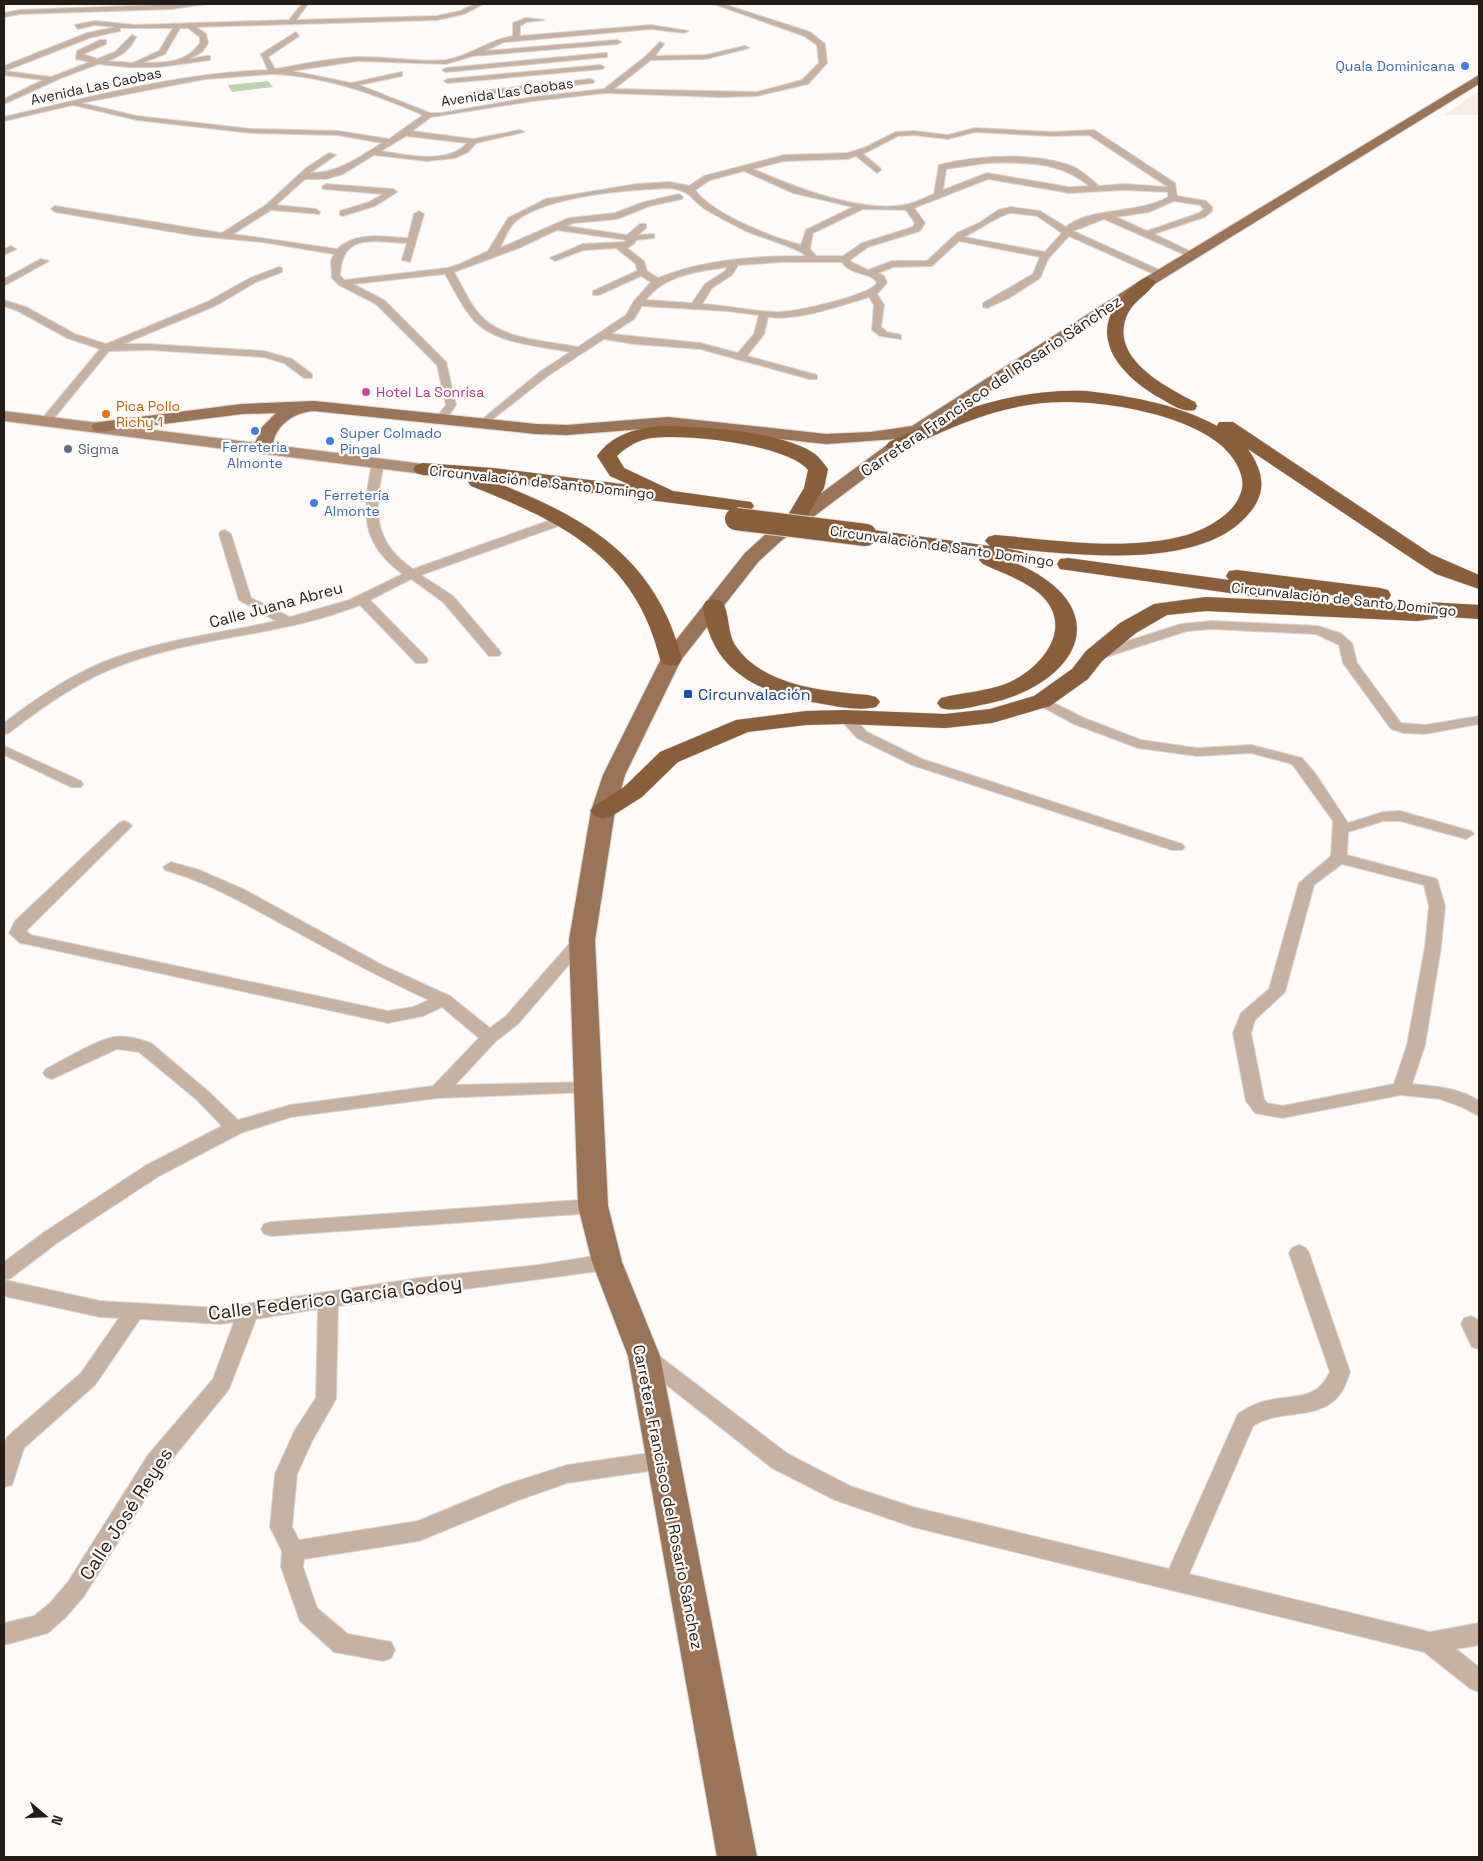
<svg xmlns="http://www.w3.org/2000/svg" width="1483" height="1861" font-family="'Space Grotesk',sans-serif">
<style>
.built{fill:#f8ece5}
.green{fill:#bcd5b0}
.lines{fill:none;stroke-linecap:round;stroke-linejoin:round}
.street-casing{stroke:#dbd7d3;stroke-width:2}
.secondary-casing{stroke:#dbd7d3;stroke-width:2}
.primary-casing{stroke:#dbd7d3;stroke-width:2}
.highway-casing{stroke:#dbd7d3;stroke-width:1}
.street{fill:#c7b2a1;fill-rule:evenodd}
.secondary{fill:#ad8e75;fill-rule:evenodd}
.primary{fill:#9a7456;fill-rule:evenodd}
.highway{fill:#895e3a;fill-rule:evenodd}
.highway-bridge-casing{stroke:#dbd7d3;stroke-width:24;stroke-linecap:butt}
.highway-bridge{stroke:#895e3a;stroke-width:22}
.shop-dot{fill:#3f7fe0;stroke:#fefaf7;stroke-width:2}
.hotel-dot{fill:#d1479c;stroke:#fefaf7;stroke-width:2}
.food-dot{fill:#e8710a;stroke:#fefaf7;stroke-width:2}
.service-dot{fill:#5c6f8a;stroke:#fefaf7;stroke-width:2}
.transit-dot{fill:#1a4fb4;stroke:#fefaf7;stroke-width:2}
.labels{text-anchor:middle;dominant-baseline:central;stroke-width:4.5;stroke-linejoin:round;paint-order:stroke}
.far-shop-label{font-size:14px;fill:#366cbe;stroke:#fefaf7;text-anchor:start}
.far-street-label{font-size:14px;fill:#241d18;stroke:#fefaf7}
.far-hotel-label{font-size:14px;fill:#b23c85;stroke:#fefaf7;text-anchor:start}
.far-food-label{font-size:14px;fill:#c56008;stroke:#fefaf7;text-anchor:start}
.far-service-label{font-size:14px;fill:#4e5e75;stroke:#fefaf7;text-anchor:start}
.street-label{font-size:16px;fill:#241d18;stroke:#fefaf7}
.transit-label{font-size:16px;fill:#164399;stroke:#fefaf7;text-anchor:start}
.near-street-label{font-size:19px;fill:#241d18;stroke:#fefaf7}
</style>
<rect width="100%" height="100%" fill="#fefaf7"/>
<!-- built -->
<polygon class="built" points="1479,91 1479,115 1444,115"/>
<!-- green -->
<polygon class="green" points="268,81 273,87 232,92 228,85"/>
<g class="lines">
<defs>
<g id="street">
<polygon points="184,4 206,4 172,9 20,14 4,17 4,13 20,10"/>
<path d="M302,4H308L296,20L437,16L460,11L475,4H483L464,14L437,20L196,27L206,34L208,43L202,52L189,59L207,56H210V60L159,67H127L98,64L61,78L4,104V99L43,80L4,75V66L87,33L116,27L95,25L78,29L75,25L95,21L135,25L289,20ZM120,28H173L159,51L133,63L107,61C121,56 129,51 136,37L132,35L115,52L97,59L83,54L106,44V40H100L77,51L76,59L90,62L51,77L5,71L92,37L120,31ZM180,28H188L200,37V43C186,63 166,63 142,63L165,54Z"/>
<path d="M714,4H723L810,32L825,44L827,63L808,84L757,96L719,97L605,93L533,101L431,117L412,131L473,139L520,130L524,132L476,143L468,152L455,158L427,161L374,155L343,174L326,179H305L276,205L316,209L320,212L319,214L271,210L233,234L337,249C356,231 384,237 408,238L414,214L419,211L424,214L410,262L402,260L407,243C374,242 342,232 340,275L344,280L447,268L460,264L488,251L508,218L546,199L637,184L670,182L689,186L704,176L784,155L847,153L864,148L896,132L914,131L948,135L975,128L1052,132L1094,130L1175,183L1177,196L1206,201L1212,207V211L1205,217L1154,234L1198,255L1190,257L1104,219L1073,231L1164,272V276H1158L1069,236L1048,259L1040,278L1009,298L987,308L983,307V303L1033,274L1040,257L959,241L932,266L893,267L878,273L884,276L887,283L877,294L884,305L881,327L887,332L901,335V339L880,336L872,330L874,305L869,297C840,306 798,321 768,317L764,334L747,356L817,375V379H809L700,349L634,344L604,339L549,375L484,426L478,423L480,421L541,371L570,352C540,346 493,344 472,318C461,305 454,289 445,274L353,284L384,300L446,362L456,405L446,420L442,421L436,418L446,405L437,365L376,304L339,285L332,278L331,261L334,254L262,242L197,236L55,212L51,209L55,206L222,233L266,205L306,168L329,153L336,155L310,173C339,173 359,157 382,143L338,135L251,133L137,120L73,105L4,121V117C91,97 178,73 268,70L261,54L296,32L299,36L268,57L275,69C303,64 330,58 358,57C384,56 422,63 446,60C471,56 488,40 513,36V23L526,18L544,20L527,22L520,26V36L651,25L688,31L684,33L651,29L504,42L485,51L617,40L621,42L617,44L473,56L446,64L358,61L292,71L351,83L402,72V76L359,85L430,113H441L533,97L604,89L646,56L660,42L664,44L655,56L706,55L745,46L749,48L706,59L651,60L614,89L757,92L802,80L819,63L817,45L804,36ZM272,74C326,76 374,94 423,115L389,139L338,131L251,129L137,116L81,103L205,79ZM975,132L1052,136L1089,135L1168,187L1124,184L1099,186C1091,179 1083,172 1074,167C1038,152 976,155 939,165L934,194C926,197 917,202 909,204C864,215 794,187 753,169L784,161L848,159L856,156L877,173L881,170L880,168L863,154L898,136L914,135L948,139ZM406,136L467,143C448,165 407,155 381,151ZM986,163C1023,162 1060,161 1089,186L1069,187L987,173L943,190L946,169ZM744,171L793,193L853,207L806,230L801,245C771,237 714,215 695,190L710,180ZM988,179L1069,193L1124,190L1168,192V197C1139,214 1089,207 1066,227L1040,211L1011,207L998,210L979,223L957,233L927,261H892L868,270L851,262L850,260L868,247L920,231L925,223L914,208ZM670,188C693,192 688,197 705,209C718,217 732,224 746,231C759,237 799,248 806,256C757,256 704,259 658,278L647,271L644,261L627,248L634,244L636,240L654,238V234L638,235L646,228V224H640L627,235L566,226L574,223L617,219L650,206L682,199L683,197L679,194L644,202L615,213L569,218L500,248C504,240 509,227 516,221C549,195 628,190 670,188ZM1174,201L1200,205L1204,209L1199,213L1147,231L1116,217L1149,212ZM863,209L906,210L915,223L913,227L862,243L843,256H816L810,249L813,233ZM1011,213L1037,216L1062,233L1045,252L964,237C979,230 997,216 1011,213ZM557,230L626,240L624,242L583,244L550,258L555,261L584,250L616,248L636,264L637,271L593,291V295H599L641,276L651,282L634,301L626,315L578,347C547,341 502,340 480,315C469,303 462,286 454,272L519,248ZM781,262H842C850,276 873,272 877,283C869,296 795,312 778,312C753,312 727,305 702,304L712,288L732,275L738,265ZM728,267L725,271L705,284L692,303L646,300C664,275 699,271 728,267ZM642,306L726,311L759,315L754,334L738,353L700,343L611,334L634,319Z"/>
<polygon points="604,53 607,53 607,57 446,72 442,70 446,68"/>
<polygon points="600,65 604,67 603,69 448,83 444,81 448,79"/>
<polygon points="590,79 594,81 593,83 472,96 468,94 472,92"/>
<polygon points="326,184 393,189 397,192 375,206 343,216 340,215 340,211 369,202 383,194 323,189 322,187"/>
<polygon points="11,246 16,249 4,255 4,249"/>
<polygon points="41,259 49,261 4,286 4,279"/>
<polygon points="279,267 282,268 282,272 256,282 215,306 123,344 149,344 264,351 292,359 312,374 312,378 304,378 284,363 263,357 149,350 109,351 50,423 46,424 40,421 100,349 67,338 18,311 4,306 4,300 26,307 75,334 106,344 207,302 250,278"/>
<path d="M378,461L384,464C374,509 372,541 413,569L559,517L563,516L569,520L567,523L421,575L453,596L499,650L501,653L499,656H489L443,602L411,579L370,600L426,657L428,660L426,663H416L360,605C286,635 202,636 127,663C83,678 45,705 9,733L4,734V723C34,700 66,678 101,663C157,640 218,634 276,621L239,600L219,534L221,531L225,530L231,534L251,598L290,617L349,600L403,574C360,544 362,510 372,464Z"/>
<polygon points="1212,621 1318,626 1340,633 1352,643 1357,663 1401,723 1425,725 1479,716 1479,724 1425,734 1404,733 1391,729 1343,663 1339,645 1316,634 1212,629 1187,631 1103,658 1093,658 1091,655 1093,652 1181,624"/>
<path d="M1042,697L1084,718L1141,740L1197,748L1251,745L1302,758L1315,773L1348,823L1383,812L1400,811L1471,831L1474,834L1466,839L1400,821H1384L1348,832L1347,855L1437,879L1445,906L1441,947L1425,1045L1412,1084C1434,1086 1461,1088 1479,1101V1116L1462,1107L1440,1099L1401,1095L1282,1118L1255,1113L1246,1101L1233,1033L1241,1013L1269,989L1299,883L1331,856L1333,821L1292,764L1251,753L1197,756L1138,748L1074,724L1037,704L1035,701L1037,698ZM1342,864L1424,885L1429,906L1425,947L1407,1045L1394,1084L1282,1106L1267,1103L1264,1099L1251,1033L1255,1020L1285,992L1314,885Z"/>
<polygon points="845,713 850,714 867,732 922,759 1182,844 1185,847 1182,850 1172,850 912,765 857,738 838,717"/>
<polygon points="4,746 81,781 83,784 81,787 71,787 4,755"/>
<path d="M124,821L129,823L132,826L129,829L26,931L31,935L388,1011L413,1007L429,1000C383,979 338,955 293,930C252,908 211,883 165,870L163,867L171,862L199,870L243,889L382,965L450,996L490,1028L506,1016L576,936H588L590,940L518,1024L496,1041L455,1085L587,1082L593,1084L596,1088L593,1092L438,1098L291,1117L241,1133L159,1176L57,1243L11,1278L5,1280L100,1301L220,1308L419,1278L538,1265L607,1254L614,1257L617,1262L614,1267L607,1270L338,1306L336,1399L312,1441L297,1474L292,1527L299,1540L418,1521L505,1485L567,1465L663,1451L671,1453L674,1460L671,1467L663,1469L567,1483L519,1500L419,1541L304,1559L303,1567L317,1608L348,1634L391,1642L395,1650L391,1658L383,1661L334,1652L300,1621L281,1567L282,1551L270,1527L275,1474L295,1430L316,1398L318,1309L256,1319L229,1389L164,1469L84,1596L66,1617L48,1633L4,1645V1623L34,1616L50,1603L68,1582L148,1455L213,1379L234,1322L220,1324L140,1319L95,1385L24,1448L12,1485L4,1487V1445L7,1437L81,1373L119,1318L100,1317L4,1296V1262L43,1233L145,1166L222,1126L197,1100L139,1052L117,1049L52,1079L46,1077L43,1073L46,1069C63,1060 95,1041 113,1037C126,1035 139,1039 151,1043L209,1092L238,1120L290,1105L433,1086L479,1038L442,1007L423,1016L388,1023L26,944L20,943L9,933L15,921L119,823Z"/>
<polygon points="593,1199 600,1201 603,1206 600,1211 593,1213 271,1236 264,1234 261,1229 264,1224 271,1222"/>
<path d="M1299,1245L1306,1248L1309,1253L1350,1372C1347,1379 1345,1388 1340,1394C1320,1422 1279,1408 1253,1426L1189,1574L1430,1632L1479,1623V1645L1456,1649L1479,1667V1692L1471,1689L1424,1652L913,1527L835,1500L772,1468L640,1364L637,1358L640,1352L647,1350L654,1352L788,1454L850,1486L913,1507L1169,1569L1238,1414C1248,1407 1258,1402 1270,1400C1296,1394 1316,1401 1330,1372L1289,1253L1292,1248Z"/>
<polygon points="1471,1316 1479,1320 1479,1349 1472,1347 1461,1324 1464,1318"/>
</g>
<polygon id="secondary" points="4,411 423,464 431,469 423,474 4,421"/>
<path id="primary" d="M1479,75V84L1153,285L925,433L781,541L759,561L681,660L625,775L615,811L595,940L608,1206L622,1262L660,1356L757,1857H717L628,1356L592,1262L578,1206L569,940L591,811L603,775L661,659L745,553L767,533L895,439L826,444L668,427L567,435L536,434L314,411C295,412 277,424 273,443L278,450L275,454H263L255,443L262,427L276,413L242,414L100,432L94,431L91,427L94,423L100,422L242,404L314,401L536,424L567,425L668,417L826,434L871,432L912,426L1143,279Z"/>
<g id="highway">
<path d="M1148,277L1156,282C1148,294 1134,301 1128,313C1107,357 1164,386 1195,402L1197,406L1195,410C1182,413 1171,404 1160,398C1121,376 1085,336 1124,295C1131,288 1139,279 1148,277Z"/>
<path d="M1086,391C1130,396 1177,404 1217,426L1219,422H1233L1431,554L1479,575V589L1436,574L1417,562L1248,449C1262,470 1268,489 1251,511C1204,573 1073,554 1005,548L1023,552L1027,556L1023,560L1013,562C1120,606 1080,685 986,704C971,707 955,712 941,708L937,703L941,698C963,692 986,692 1008,683C1042,668 1076,627 1040,594C1024,580 1002,573 983,564L979,560L981,557L866,541L859,539L856,535L859,531L866,529L990,546L985,541L988,537L995,535C1057,540 1125,552 1187,535C1206,529 1233,515 1240,495C1245,484 1242,474 1236,463C1212,418 1111,401 1064,402C1006,402 955,425 903,450H889L886,446L889,442C955,411 1011,389 1086,391Z"/>
<path d="M664,426C705,427 781,431 815,454C820,458 824,464 828,469L824,488L805,520L802,524L795,526L788,524L785,520L804,488L808,470C787,444 679,432 646,439C635,442 625,448 617,456L624,468L673,491L751,502L754,506L751,510L744,512L490,480C583,516 655,555 682,659L679,664L671,666L663,664L660,659C635,557 562,522 471,486L468,482L471,478L423,475L416,473L413,469L416,465L423,463L493,468L630,485L610,476L597,456C613,433 638,428 664,426Z"/>
<polygon points="1068,558 1229,580 1226,576 1229,571 1237,570 1380,588 1388,590 1391,595 1388,600 1380,602 1266,586 1269,590 1266,595 1258,597 1060,569 1057,564 1060,559"/>
<polygon points="1206,597 1417,607 1428,602 1479,605 1479,619 1449,617 1417,621 1206,611 1167,615 1136,633 1102,661 1088,679 1050,706 992,723 945,728 845,724 806,725 748,732 678,762 642,797 612,816 603,819 594,816 590,811 594,806 624,787 660,752 736,720 806,711 845,710 945,714 990,709 1034,696 1072,669 1086,651 1120,623 1154,604"/>
<path d="M714,599L722,601C730,614 727,632 735,645C762,686 824,691 868,695L876,697L880,702L876,707C860,711 840,707 823,704C762,694 711,674 703,606L706,601Z"/>
</g>
</defs>
<!-- street casing -->
<use href="#street" class="street-casing"/>
<!-- secondary casing -->
<use href="#secondary" class="secondary-casing"/>
<!-- primary casing -->
<use href="#primary" class="primary-casing"/>
<!-- highway casing -->
<use href="#highway" class="highway-casing"/>
<!-- street -->
<use href="#street" class="street"/>
<!-- secondary -->
<use href="#secondary" class="secondary"/>
<!-- primary -->
<use href="#primary" class="primary"/>
<!-- highway -->
<use href="#highway" class="highway"/>
<defs>
<polyline id="highway-bridge" points="736,519 866,535"/>
</defs>
<!-- highway-bridge casing -->
<use href="#highway-bridge" class="highway-bridge-casing"/>
<!-- highway-bridge -->
<use href="#highway-bridge" class="highway-bridge"/>
</g>
<!-- markers -->
<g class="shop-dot">
<circle cx="1465" cy="66" r="5"/>
<circle cx="255" cy="431" r="5"/>
<circle cx="330" cy="441" r="5"/>
<circle cx="314" cy="503" r="5"/>
</g>
<circle class="hotel-dot" cx="366" cy="392" r="5"/>
<circle class="food-dot" cx="106" cy="414" r="5"/>
<circle class="service-dot" cx="68" cy="449" r="5"/>
<rect class="transit-dot" x="683" y="689" width="10" height="10" rx="2.5"/>
<g class="labels">
<!-- far-shop labels -->
<g class="far-shop-label">
<text x="1455" y="66" text-anchor="end">Quala Dominicana</text>
<text x="340" y="433">Super Colmado<tspan x="340" dy="16">Pingal</tspan></text>
<text x="255" y="447" text-anchor="middle">Ferreteria<tspan x="255" dy="16">Almonte</tspan></text>
<text x="324" y="495">Ferretería<tspan x="324" dy="16">Almonte</tspan></text>
</g>
<!-- far-street labels -->
<g class="far-street-label">
<text transform="translate(96 86) rotate(-12)">Avenida Las Caobas</text>
<text transform="translate(507 92) rotate(-8)">Avenida Las Caobas</text>
<text transform="translate(542 482) rotate(6)">Circunvalación de Santo Domingo</text>
<text transform="translate(942 546) rotate(8)">Circunvalación de Santo Domingo</text>
<text transform="translate(1344 599) rotate(6)">Circunvalación de Santo Domingo</text>
</g>
<!-- far-hotel labels -->
<g class="far-hotel-label">
<text x="376" y="392">Hotel La Sonrisa</text>
</g>
<!-- far-food labels -->
<g class="far-food-label">
<text x="116" y="406">Pica Pollo<tspan x="116" dy="16">Richy 1</tspan></text>
</g>
<!-- far-service labels -->
<g class="far-service-label">
<text x="78" y="449">Sigma</text>
</g>
<!-- street labels -->
<g class="street-label">
<text transform="translate(991 386) rotate(-34)">Carretera Francisco del Rosario Sánchez</text>
<text transform="translate(276 605) rotate(-15)">Calle Juana Abreu</text>
<text transform="translate(668 1497) rotate(79)">Carretera Francisco del Rosario Sánchez</text>
</g>
<!-- transit labels -->
<g class="transit-label">
<text x="698" y="694">Circunvalación</text>
</g>
<!-- near-street labels -->
<g class="near-street-label">
<text transform="translate(335 1298) rotate(-7)">Calle Federico García Godoy</text>
<text transform="translate(126 1514) rotate(-57)">Calle José Reyes</text>
</g>
</g>
<!-- border -->
<rect width="1483" height="1861" fill="none" stroke="#241d18" stroke-width="10"/>
<!-- north arrow -->
<g transform="translate(45 1816) rotate(109)" stroke="#fefaf7" stroke-width="4" paint-order="stroke">
<path d="M0-4L9 19L0 12L-9 19Z" fill="#241d18"/>
<text y="-8" font-size="14" font-weight="bold" text-anchor="middle" fill="#241d18">N</text>
</g>
</svg>
